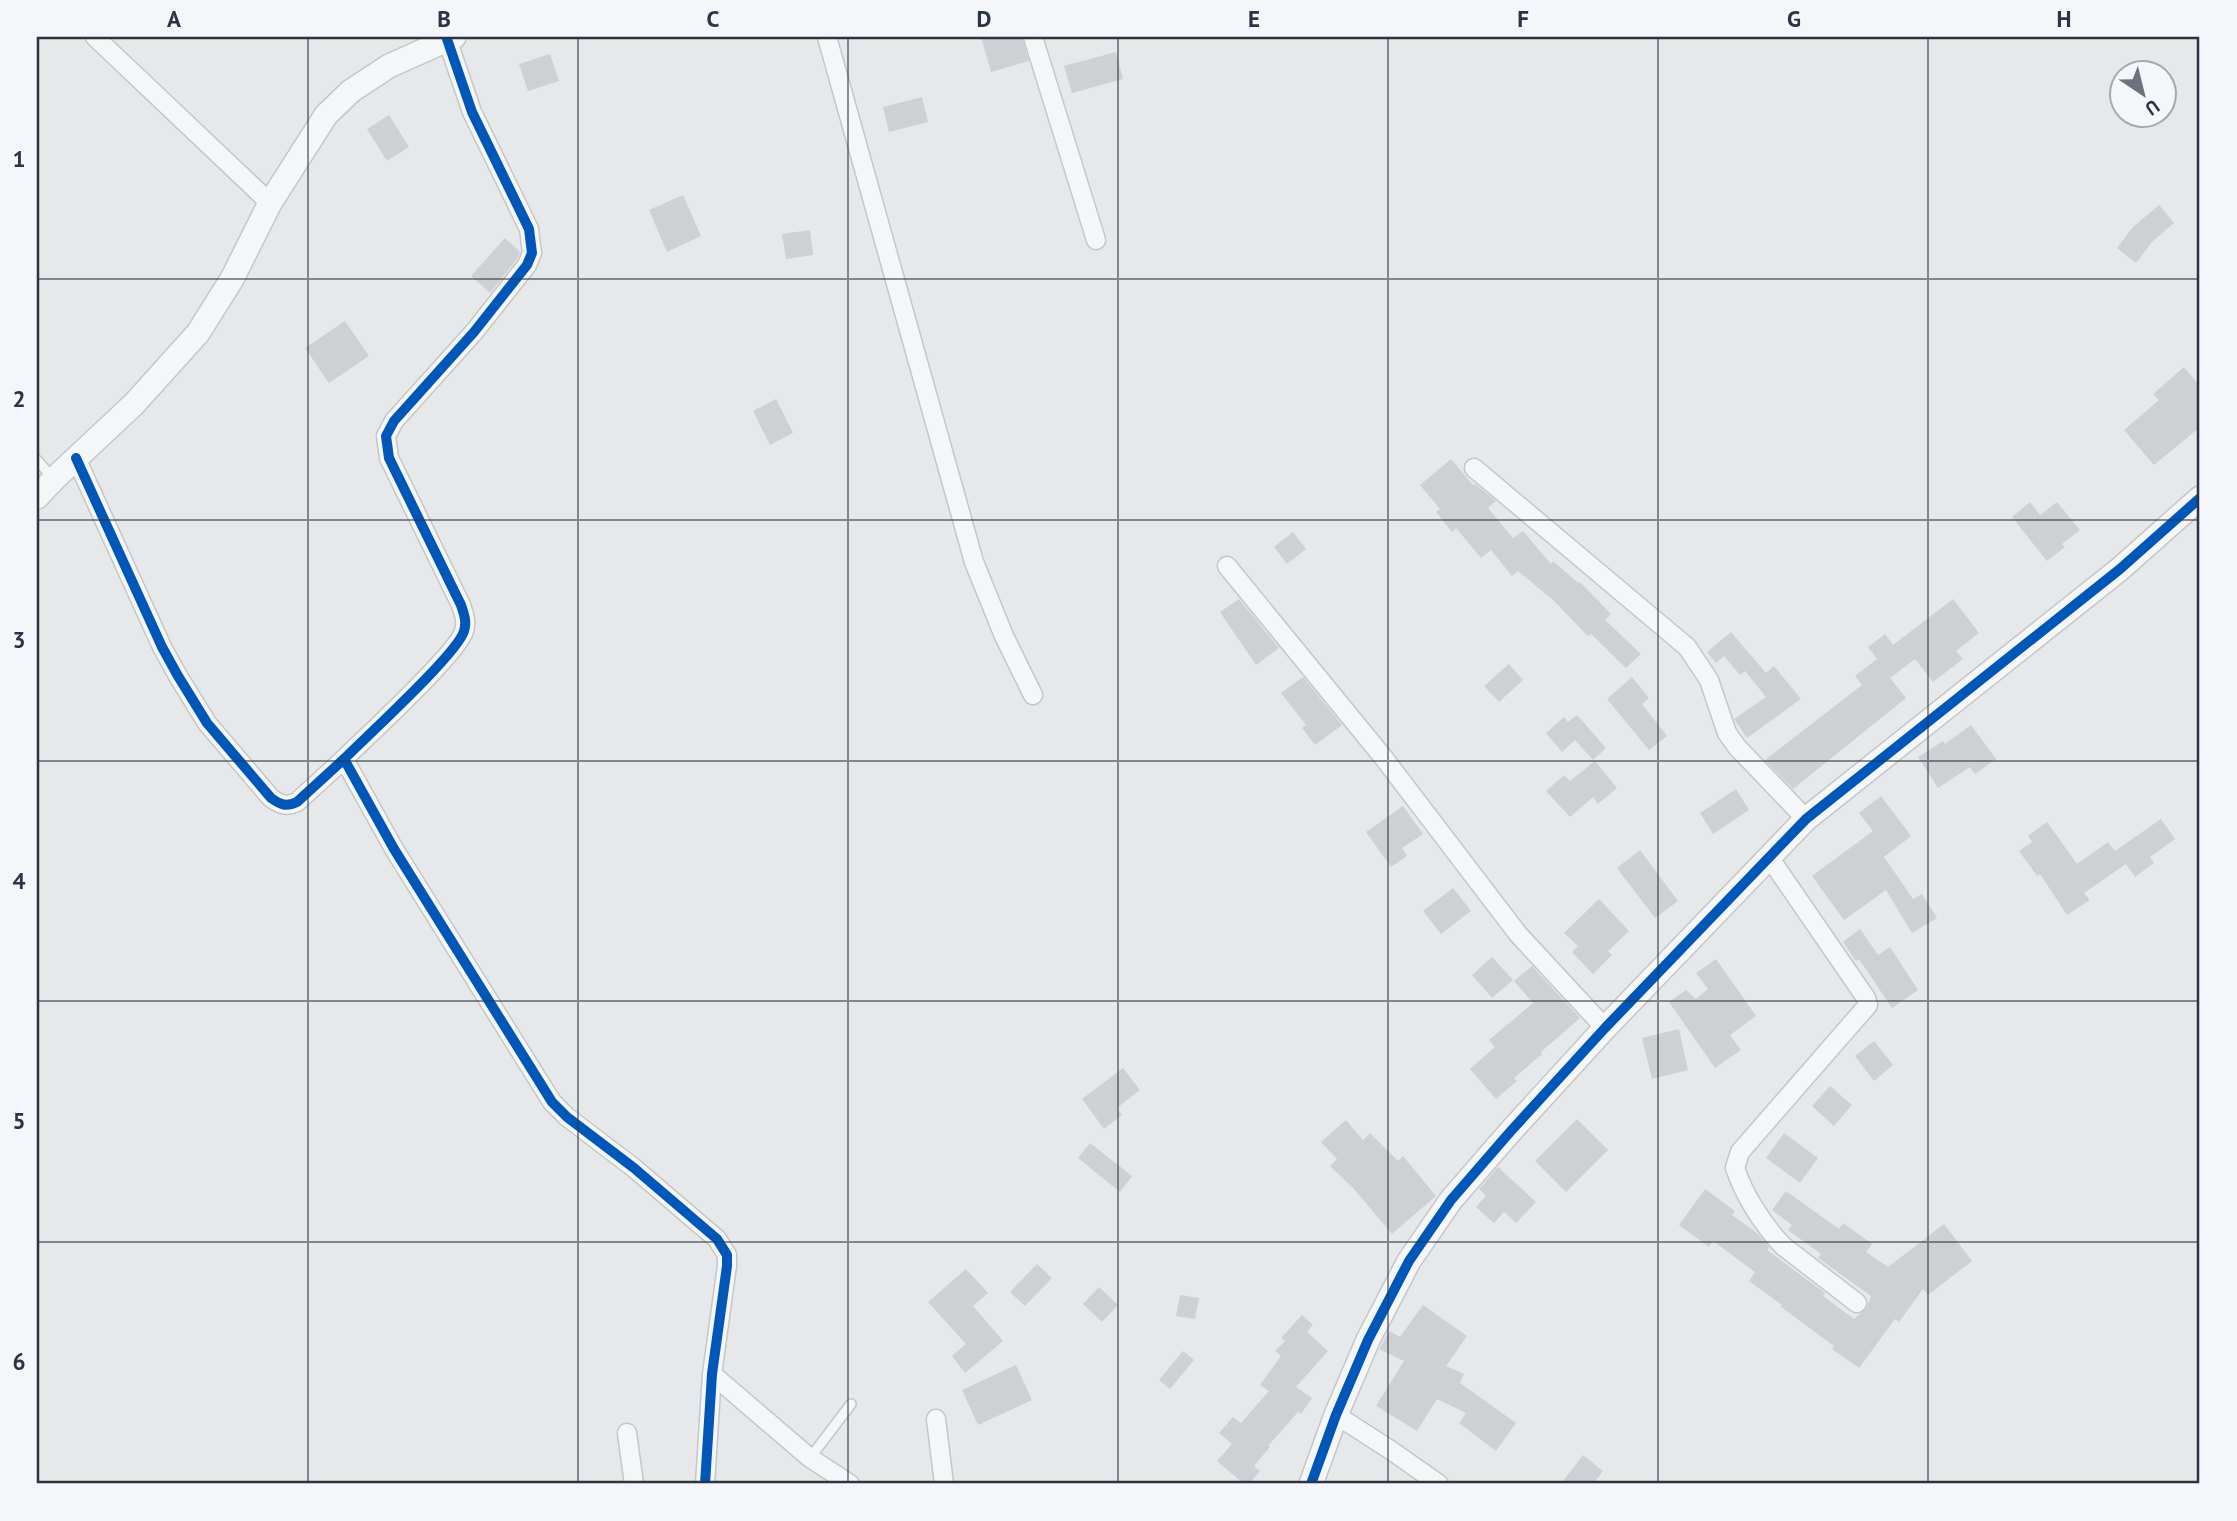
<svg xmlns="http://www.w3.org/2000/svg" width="2237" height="1521" font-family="'PT Sans',sans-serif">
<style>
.building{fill:#ced0d3}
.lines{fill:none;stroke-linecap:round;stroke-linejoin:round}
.service-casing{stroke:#c4c6c8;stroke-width:12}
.minor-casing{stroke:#c4c6c8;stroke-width:21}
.tertiary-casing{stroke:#c4c6c8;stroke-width:26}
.service{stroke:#f5f6f7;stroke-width:9}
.minor{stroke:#f5f6f7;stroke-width:18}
.tertiary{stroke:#f5f6f7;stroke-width:23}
.cycleway-casing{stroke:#f4f6f9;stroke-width:15}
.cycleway{stroke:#0057b8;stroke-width:10}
.grid{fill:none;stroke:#2b3445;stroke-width:2;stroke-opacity:0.55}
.neatline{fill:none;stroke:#2b3445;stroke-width:2.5}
.grid-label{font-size:23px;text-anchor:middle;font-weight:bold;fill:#2b3445}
</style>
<rect width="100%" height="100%" fill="#e6e8ea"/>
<!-- building -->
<g class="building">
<polygon points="981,37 1022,37 1029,61 991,72"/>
<polygon points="1116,52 1123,79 1072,93 1064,66"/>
<polygon points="550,54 559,81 528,91 519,64"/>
<polygon points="922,97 928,122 889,132 883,107"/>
<polygon points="389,115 409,147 387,161 367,129"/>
<polygon points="683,195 701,236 667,252 649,210"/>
<polygon points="2159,205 2174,223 2152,242 2136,263 2117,248 2133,227"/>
<polygon points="810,230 813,255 786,259 782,234"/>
<polygon points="505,238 520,252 517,259 490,293 471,276"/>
<polygon points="345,321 369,356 329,383 305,348"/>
<polygon points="2184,367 2200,386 2200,427 2154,465 2124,430 2159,400 2153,394"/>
<polygon points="776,399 793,433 770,445 753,411"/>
<polygon points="1451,459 1473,485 1475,484 1496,501 1488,508 1513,538 1523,531 1551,564 1553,561 1578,583 1580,582 1611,614 1605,620 1641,654 1626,668 1591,634 1588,636 1553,600 1518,571 1512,576 1491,550 1481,558 1456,528 1452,532 1436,512 1440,509 1420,485"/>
<polygon points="2030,502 2040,515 2057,502 2080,530 2062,544 2065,547 2047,561 2012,517"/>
<polygon points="1293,532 1306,549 1287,564 1274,547"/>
<polygon points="1239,599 1279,648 1256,665 1220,612"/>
<polygon points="1953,599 1979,633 1956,651 1963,659 1933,682 1915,659 1890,678 1906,698 1793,789 1765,760 1862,685 1855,676 1877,659 1868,647 1885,634 1893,645"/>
<polygon points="1731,632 1766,673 1774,666 1801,699 1747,738 1734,719 1766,697 1745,671 1740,675 1724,656 1716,663 1707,652"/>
<polygon points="1509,664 1523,680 1499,702 1484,686"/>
<polygon points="1303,677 1342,725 1315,745 1302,728 1306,725 1281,693"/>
<polygon points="1632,677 1649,698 1642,704 1667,736 1649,750 1607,699"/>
<polygon points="1577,715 1606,748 1593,760 1575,740 1562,752 1546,733 1564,717 1568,722"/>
<polygon points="1971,725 1996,759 1975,774 1970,767 1938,788 1918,757 1943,741 1945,744"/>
<polygon points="1595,761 1617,788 1598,804 1593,797 1570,817 1546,791 1564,775 1570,781"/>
<polygon points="1736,789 1749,810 1713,834 1700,813"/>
<polygon points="1881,796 1911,836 1884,857 1913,899 1922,894 1937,918 1912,933 1886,890 1844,920 1812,876 1873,831 1859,813"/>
<polygon points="1403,806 1423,834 1402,848 1407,856 1391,867 1366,832"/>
<polygon points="2161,819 2175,839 2150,857 2154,863 2135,877 2126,864 2084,893 2090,900 2067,915 2040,874 2037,876 2019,851 2032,842 2028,836 2047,822 2077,864 2108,842 2115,851"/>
<polygon points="1640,850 1678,901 1655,918 1617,868"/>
<polygon points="1453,888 1471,911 1441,934 1423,911"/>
<polygon points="1599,899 1629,931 1608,951 1612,955 1593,974 1572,952 1578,946 1564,933"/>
<polygon points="1860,929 1878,955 1890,947 1918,990 1892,1008 1859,959 1856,961 1843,942"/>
<polygon points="1492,957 1513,980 1492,998 1472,975"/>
<polygon points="1716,959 1756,1016 1730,1035 1741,1050 1715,1068 1669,1002 1686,990 1696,999 1708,989 1696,973"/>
<polygon points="1532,966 1580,1018 1541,1052 1542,1054 1514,1078 1517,1081 1496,1099 1470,1069 1495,1047 1489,1040 1533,1003 1514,981"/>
<polygon points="1679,1029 1688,1070 1652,1079 1642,1038"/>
<polygon points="1874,1041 1893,1065 1874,1081 1855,1056"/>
<polygon points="1123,1068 1140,1090 1117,1108 1122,1115 1104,1129 1082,1099"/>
<polygon points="1830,1086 1852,1105 1834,1126 1812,1106"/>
<polygon points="1577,1119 1608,1150 1566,1192 1535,1161"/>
<polygon points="1346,1120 1363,1140 1370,1133 1398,1161 1403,1156 1436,1196 1392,1234 1353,1188 1330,1166 1337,1159 1321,1142"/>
<polygon points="1784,1133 1818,1158 1800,1183 1766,1158"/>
<polygon points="1090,1143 1132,1176 1120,1192 1078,1158"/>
<polygon points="1498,1167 1536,1202 1516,1223 1504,1212 1494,1223 1476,1207 1486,1196 1479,1189"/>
<polygon points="1705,1189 1735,1211 1732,1215 1758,1234 1769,1247 1767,1250 1825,1293 1823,1296 1854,1319 1866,1309 1871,1296 1818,1258 1821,1254 1788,1230 1792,1225 1772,1210 1786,1191 1839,1229 1843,1223 1872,1244 1866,1252 1888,1267 1944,1224 1972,1261 1928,1295 1923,1289 1899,1322 1895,1319 1859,1368 1832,1349 1834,1346 1781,1307 1782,1305 1749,1281 1755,1272 1713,1241 1709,1247 1679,1225"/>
<polygon points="1037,1264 1052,1278 1025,1306 1010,1292"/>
<polygon points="966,1269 988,1293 973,1306 1003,1341 965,1373 952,1356 966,1344 928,1302"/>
<polygon points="1099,1287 1118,1305 1102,1322 1083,1304"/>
<polygon points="1180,1295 1199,1298 1195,1319 1176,1316"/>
<polygon points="1423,1305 1467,1336 1446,1366 1464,1374 1460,1383 1516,1423 1496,1451 1459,1423 1466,1413 1437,1399 1417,1431 1376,1406 1404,1361 1379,1349 1381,1346 1389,1331 1400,1337"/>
<polygon points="1302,1315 1313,1325 1307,1332 1328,1351 1296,1387 1312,1398 1301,1414 1298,1412 1268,1446 1270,1447 1254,1466 1260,1471 1249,1484 1244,1484 1217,1461 1232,1444 1219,1433 1233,1417 1241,1423 1269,1391 1260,1385 1281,1356 1275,1351 1285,1341 1281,1338"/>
<polygon points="1183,1351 1194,1360 1170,1389 1159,1380"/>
<polygon points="1016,1365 1032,1400 978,1425 962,1390"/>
<polygon points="1583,1455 1603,1471 1593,1484 1561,1484"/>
</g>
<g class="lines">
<defs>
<g id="service">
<polyline points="37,460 52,477"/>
<polyline points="810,1458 851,1404"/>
</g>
<g id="minor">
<polyline points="95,37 270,203"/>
<polyline points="827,37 974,562 1004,636 1033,695"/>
<polyline points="1033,37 1096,240"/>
<path d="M76,458L162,647L178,676L207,723L271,798C281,805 286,807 297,802L344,759L394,849L552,1102L567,1117L634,1168L717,1239L727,1255V1266L712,1374L705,1484"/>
<polyline points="1474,468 1687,647 1709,680 1727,733 1737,747 1806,819"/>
<polyline points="1227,566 1383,757 1518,934 1605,1028"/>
<path d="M344,759C366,737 458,653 464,631C467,622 464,614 461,605L389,458L386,436L394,421L474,332L527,265L532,253L529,229L472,112L447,39"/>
<path d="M1769,857L1866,998L1868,1005L1740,1152L1735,1168C1744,1195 1763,1225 1783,1246L1857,1303"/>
<polyline points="712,1374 810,1458 850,1484"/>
<polyline points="1336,1415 1389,1449 1439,1484"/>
<polyline points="936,1419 944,1484"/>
<polyline points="627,1433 634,1484"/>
</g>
<g id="tertiary">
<polyline points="37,497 54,479 134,404 198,333 232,279 270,203 326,115 351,91 389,66 454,37"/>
<polyline points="1311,1484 1336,1415 1368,1340 1409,1261 1451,1200 1510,1132 1605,1028 1806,819 2120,569 2200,498"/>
</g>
</defs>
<!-- service casing -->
<use href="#service" class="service-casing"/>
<!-- minor casing -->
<use href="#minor" class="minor-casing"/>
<!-- tertiary casing -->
<use href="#tertiary" class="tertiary-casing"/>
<!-- service -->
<use href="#service" class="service"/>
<!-- minor -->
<use href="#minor" class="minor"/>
<!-- tertiary -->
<use href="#tertiary" class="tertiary"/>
<defs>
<g id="cycleway">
<path d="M76,458L162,647L178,676L207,723L271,798C281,805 286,807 297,802L344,759L394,849L552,1102L567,1117L634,1168L717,1239L727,1255V1266L712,1374L705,1484"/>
<path d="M344,759C366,737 458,653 464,631C467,622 464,614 461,605L389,458L386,436L394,421L474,332L527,265L532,253L529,229L472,112L447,39"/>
<polyline points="1311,1484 1336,1415 1368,1340 1409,1261 1451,1200 1510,1132 1605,1028 1806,819 2120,569 2200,498"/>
</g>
</defs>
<!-- cycleway casing -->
<use href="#cycleway" class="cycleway-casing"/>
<!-- cycleway -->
<use href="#cycleway" class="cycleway"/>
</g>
<!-- grid -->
<path class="grid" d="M308,37V1484M578,37V1484M848,37V1484M1118,37V1484M1388,37V1484M1658,37V1484M1928,37V1484M37,279H2200M37,520H2200M37,761H2200M37,1001H2200M37,1242H2200"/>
<!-- border -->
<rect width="2237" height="1521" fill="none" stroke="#f4f6f9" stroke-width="77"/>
<!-- north arrow -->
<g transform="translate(2143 94) rotate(145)"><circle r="33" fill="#f4f6f9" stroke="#a4a8b1" stroke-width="2"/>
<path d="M0-5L12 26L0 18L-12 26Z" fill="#6c737f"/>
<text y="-10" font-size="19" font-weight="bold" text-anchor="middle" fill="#2b3445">U</text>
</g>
<rect x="38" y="38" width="2160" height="1444" class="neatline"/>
<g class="grid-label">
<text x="174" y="27">A</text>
<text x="444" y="27">B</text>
<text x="713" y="27">C</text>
<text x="984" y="27">D</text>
<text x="1254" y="27">E</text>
<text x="1523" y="27">F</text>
<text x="1794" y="27">G</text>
<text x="2064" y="27">H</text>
<text x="19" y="167">1</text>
<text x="19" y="407">2</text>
<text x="19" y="648">3</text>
<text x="19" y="889">4</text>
<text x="19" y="1129">5</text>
<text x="19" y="1370">6</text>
</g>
</svg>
